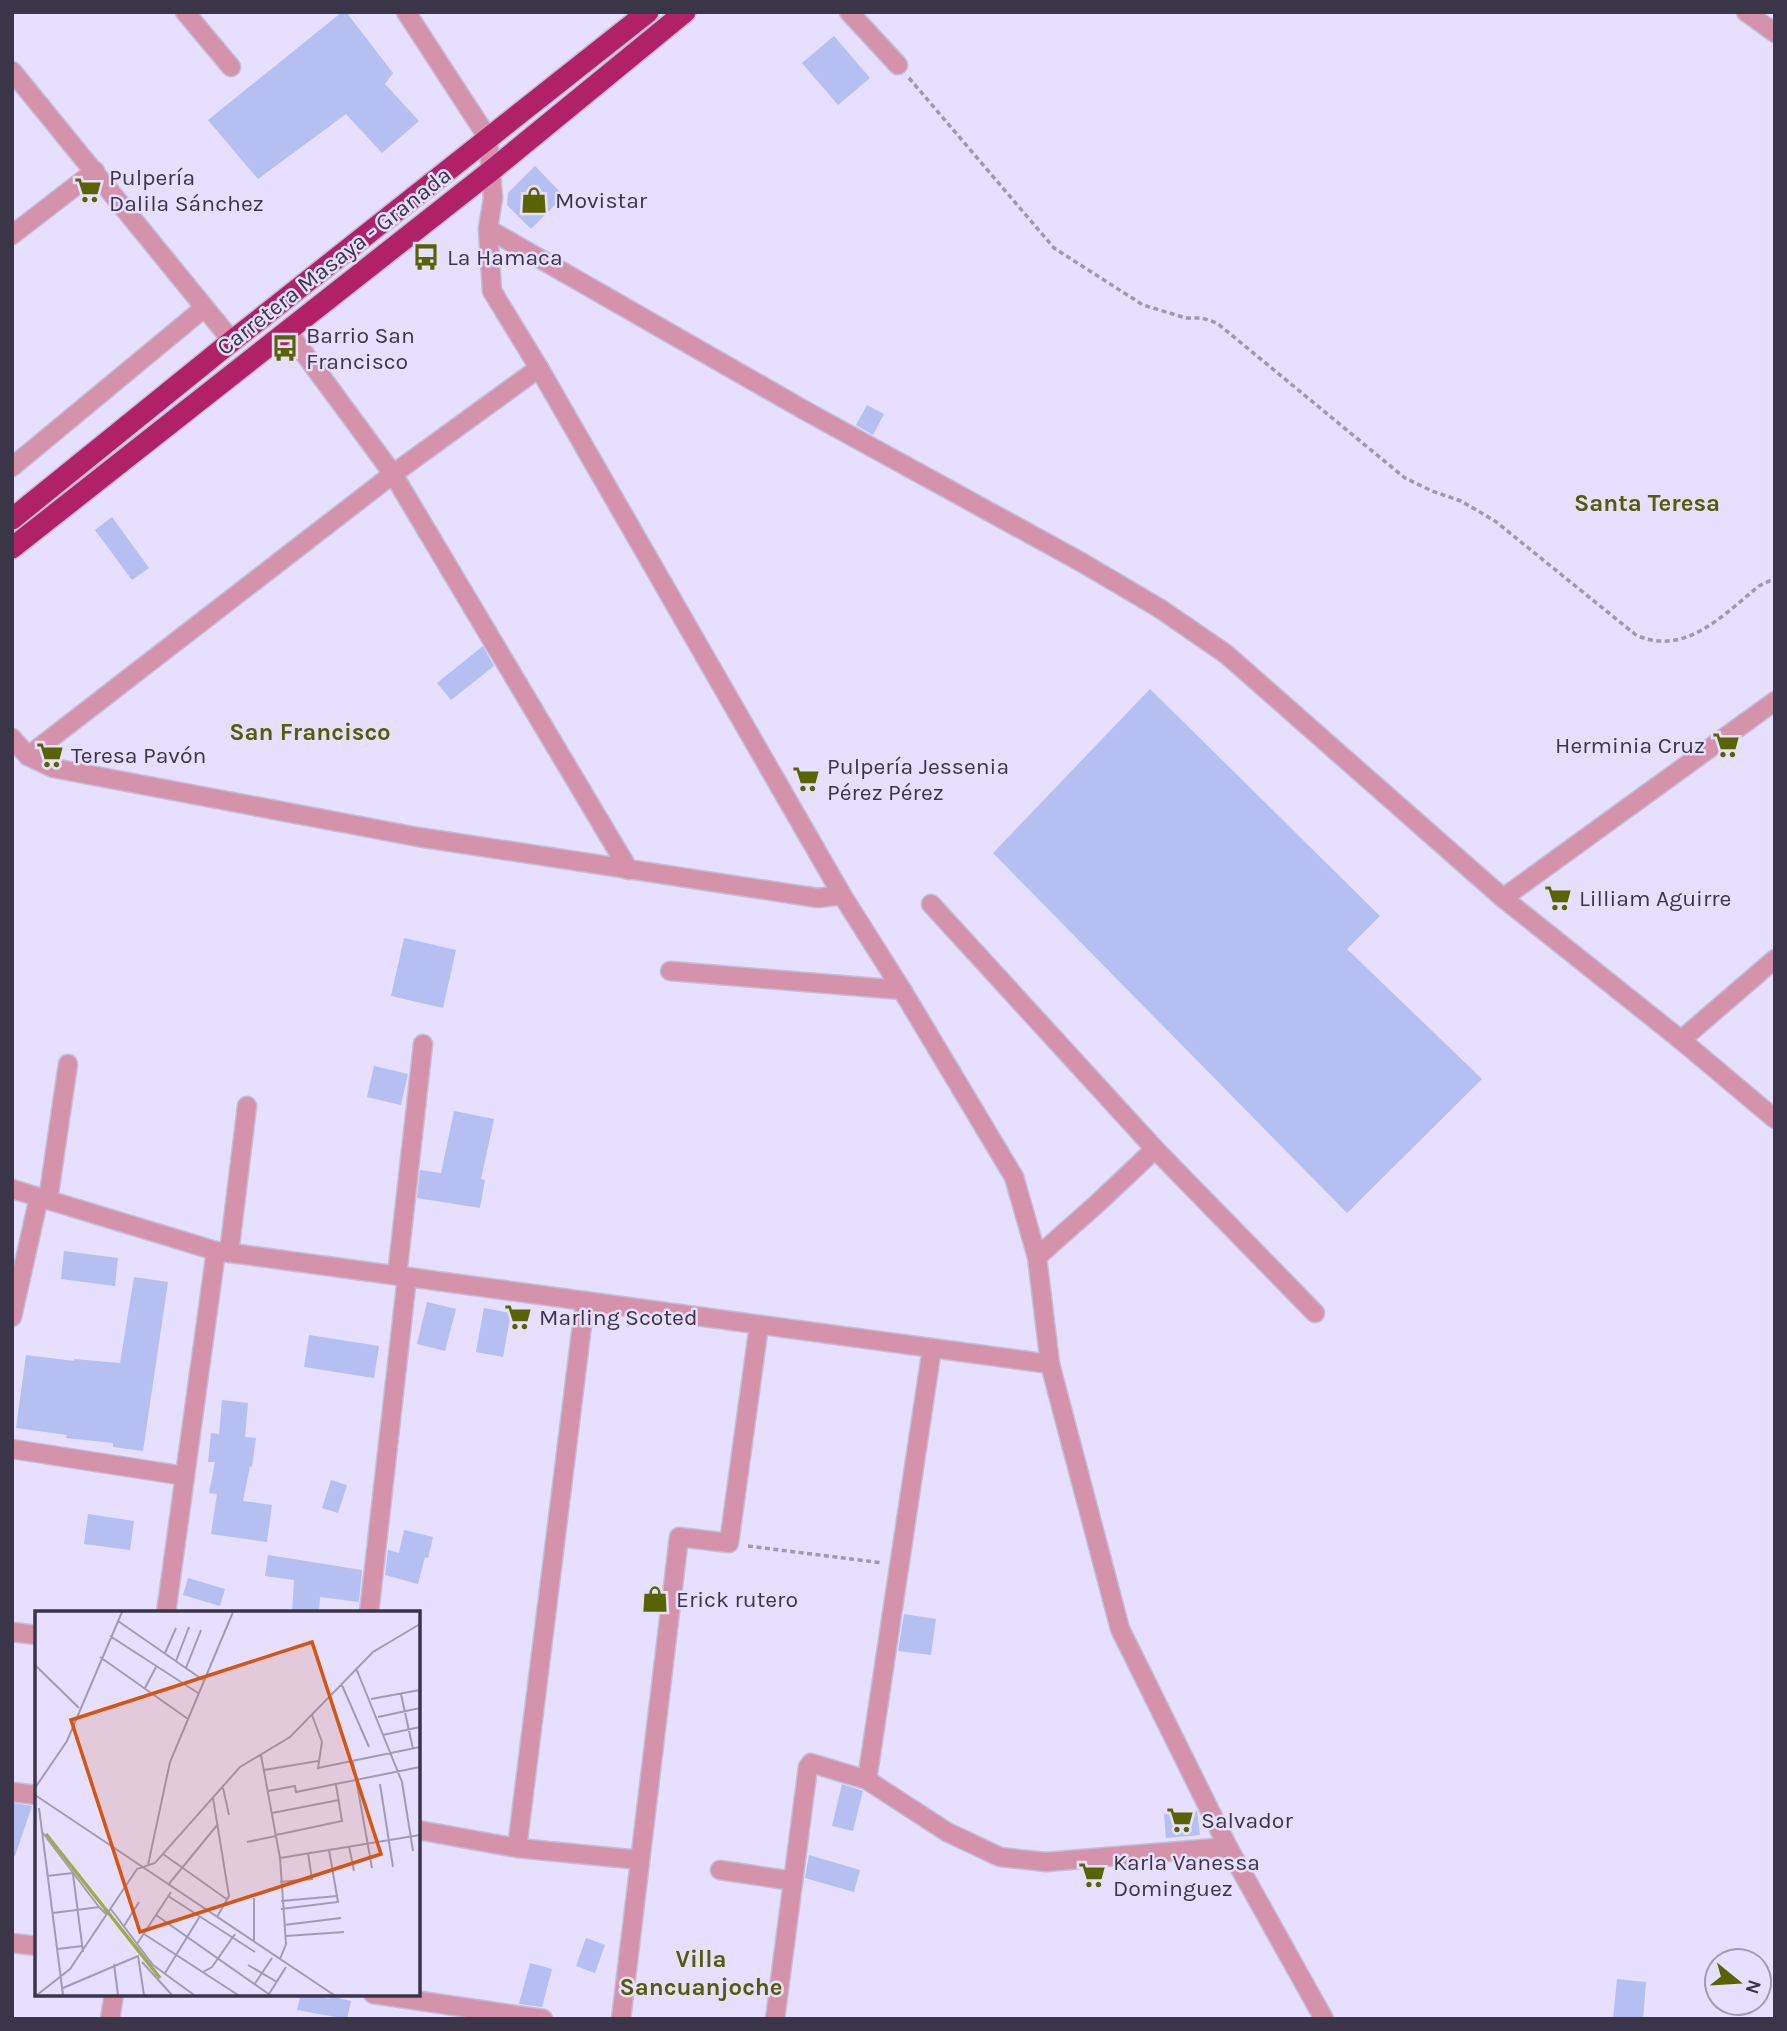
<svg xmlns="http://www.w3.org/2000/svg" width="1787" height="2031" font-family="Karla,sans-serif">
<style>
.building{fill:#b5bff1}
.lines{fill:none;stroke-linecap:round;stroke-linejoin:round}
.minor-casing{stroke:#c4bdda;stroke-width:21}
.highway-casing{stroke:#c4bdda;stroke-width:24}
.path{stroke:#9e98b2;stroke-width:3.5;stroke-dasharray:5 3.5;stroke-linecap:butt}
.minor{stroke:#d493ab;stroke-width:18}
.highway{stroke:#b1216a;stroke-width:21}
.labels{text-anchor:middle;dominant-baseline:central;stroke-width:5;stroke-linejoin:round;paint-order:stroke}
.poi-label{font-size:23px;fill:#3b354a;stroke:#e6dffe;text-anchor:start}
.street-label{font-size:23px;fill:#3b354a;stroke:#e6dffe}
.neighbourhood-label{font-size:24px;font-weight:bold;fill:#545c07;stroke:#e6dffe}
.inset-river{fill:none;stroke:#9fac46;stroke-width:3.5}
.inset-road{fill:none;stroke:#a29bb6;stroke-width:2}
.view{fill:#d75512;fill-opacity:0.15;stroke:#d75512;stroke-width:3.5}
.inset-edge{fill:none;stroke:#3b354a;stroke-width:3.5}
</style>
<rect width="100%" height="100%" fill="#e6dffe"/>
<!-- building -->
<g class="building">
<polygon points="342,12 346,12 393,73 385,84 419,121 382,153 346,114 258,179 208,120"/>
<polygon points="834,36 870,78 838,105 802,63"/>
<polygon points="535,166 564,196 531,229 507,205 508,193"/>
<polygon points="867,405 884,414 873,435 856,425"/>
<polygon points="112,517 149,568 132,580 95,530"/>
<polygon points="483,646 494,666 451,700 437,683"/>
<polygon points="1150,689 1380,916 1347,949 1482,1079 1347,1213 993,853"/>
<polygon points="404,938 456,950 443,1008 391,996"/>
<polygon points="374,1066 408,1074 401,1105 367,1097"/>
<polygon points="454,1111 494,1119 481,1179 485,1180 480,1208 417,1198 420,1170 441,1173"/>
<polygon points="64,1251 118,1258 115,1286 61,1279"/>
<polygon points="134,1277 168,1282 143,1451 113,1447 113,1443 66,1438 67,1435 16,1428 26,1355 74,1361 74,1359 120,1363"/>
<polygon points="427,1302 456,1309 445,1351 417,1344"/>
<polygon points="484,1308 511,1313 503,1357 476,1352"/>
<polygon points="309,1335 379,1346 374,1378 304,1367"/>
<polygon points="222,1400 248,1403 245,1437 256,1438 252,1467 250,1466 243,1501 272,1505 267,1542 211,1534 217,1494 209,1493 215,1462 208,1462 211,1433 219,1434"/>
<polygon points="331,1480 347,1485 338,1513 322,1508"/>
<polygon points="88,1514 134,1521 130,1550 84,1544"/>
<polygon points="404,1530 433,1537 428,1558 425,1557 418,1584 385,1575 388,1550 399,1553"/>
<polygon points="268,1555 362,1570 359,1602 320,1597 319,1613 292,1613 294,1580 265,1576"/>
<polygon points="188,1578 225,1589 220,1606 183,1595"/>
<polygon points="904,1614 936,1619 931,1655 898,1651"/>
<polygon points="842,1784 863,1791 853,1831 832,1826"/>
<polygon points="12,1803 32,1806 15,1856 12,1855"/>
<polygon points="1197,1810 1200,1835 1166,1838 1164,1813"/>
<polygon points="809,1855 860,1870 854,1892 805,1878"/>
<polygon points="586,1938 605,1945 595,1973 576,1966"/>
<polygon points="530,1963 552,1969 542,2007 519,2004"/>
<polygon points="1617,1979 1646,1982 1643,2019 1613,2019"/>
<polygon points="301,1994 330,1999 330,1996 351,2001 347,2019 297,2010"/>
</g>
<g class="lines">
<defs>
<g id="minor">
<polyline points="185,12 231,67"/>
<polyline points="406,12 488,138 493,198 488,229 492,291 539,368 842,895 902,990 1014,1177 1037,1257 1050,1364 1120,1629 1228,1847 1324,2019"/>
<polyline points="849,12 898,65"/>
<polyline points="1746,12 1775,33"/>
<polyline points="12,71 232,341"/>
<polyline points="488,229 804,410 1081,562 1159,608 1226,654 1503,898 1681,1040 1775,1119"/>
<polyline points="12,235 95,171"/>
<polyline points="287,330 393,474 629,870"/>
<polyline points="12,467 204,308"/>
<polyline points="12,738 28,756 53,768 418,837 818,898 842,895"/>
<polyline points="28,756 393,474 539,368"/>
<polyline points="1503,898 1775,701"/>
<polyline points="931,904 1155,1149 1099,1202 1037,1257"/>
<polyline points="670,971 902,990"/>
<polyline points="1681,1040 1775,959"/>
<polyline points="1155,1149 1315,1313"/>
<polyline points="12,1189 216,1251 1050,1364"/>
<polyline points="48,1200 68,1064"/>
<polyline points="229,1253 247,1106"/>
<polyline points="397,1276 423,1044"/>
<polyline points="12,1317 39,1197"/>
<polyline points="12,1449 185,1476"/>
<polyline points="166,1613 216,1251"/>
<polyline points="369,1613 407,1277"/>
<polyline points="12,1632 37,1635"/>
<polyline points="867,1780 932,1348"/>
<polyline points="12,1792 37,1795"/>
<polyline points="418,1830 517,1848 640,1860"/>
<polyline points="517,1848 585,1301"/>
<polyline points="720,1870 793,1881"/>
<polyline points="12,1943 37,1946"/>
<polyline points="373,1994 543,2019"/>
<polyline points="110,2019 114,1994"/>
<polyline points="621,2019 679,1537 729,1543 759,1325"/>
<polyline points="775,2019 808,1767 811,1763 867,1780 947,1832 1000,1857 1046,1862 1228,1847"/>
</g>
<g id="highway">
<polyline points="12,519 232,341 648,12"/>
<polyline points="12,548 492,170 685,12"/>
</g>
</defs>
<!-- minor casing -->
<use href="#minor" class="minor-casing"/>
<!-- highway casing -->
<use href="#highway" class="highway-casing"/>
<!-- path -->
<g class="path">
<path d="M909,78L1054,248L1143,305L1186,318H1202L1217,323L1405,478L1432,491L1461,501L1495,521L1636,635C1685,657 1723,615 1759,586L1769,581L1775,583"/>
<polyline points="748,1546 883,1563"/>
</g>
<!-- minor -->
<use href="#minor" class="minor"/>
<!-- highway -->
<use href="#highway" class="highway"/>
</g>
<!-- icons -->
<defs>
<symbol id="supermarket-bare" viewBox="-9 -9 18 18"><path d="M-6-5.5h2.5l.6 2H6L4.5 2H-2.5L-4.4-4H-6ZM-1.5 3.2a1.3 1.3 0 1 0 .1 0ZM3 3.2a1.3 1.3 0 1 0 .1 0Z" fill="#5a6301" stroke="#e6dffe" stroke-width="2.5" paint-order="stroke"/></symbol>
<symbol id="shop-bare" viewBox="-9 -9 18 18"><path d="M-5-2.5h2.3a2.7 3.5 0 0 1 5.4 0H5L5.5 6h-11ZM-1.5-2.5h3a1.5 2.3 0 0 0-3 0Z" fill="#5a6301" stroke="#e6dffe" stroke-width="2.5" paint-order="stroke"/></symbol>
<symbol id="bus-bare" viewBox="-9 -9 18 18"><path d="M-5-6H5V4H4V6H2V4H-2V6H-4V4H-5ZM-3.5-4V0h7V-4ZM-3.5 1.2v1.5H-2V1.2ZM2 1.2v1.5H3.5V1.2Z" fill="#5a6301" stroke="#e6dffe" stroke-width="2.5" paint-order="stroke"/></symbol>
</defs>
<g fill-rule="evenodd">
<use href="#supermarket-bare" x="69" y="171" width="38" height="38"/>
<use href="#shop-bare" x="515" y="181" width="38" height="38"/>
<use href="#bus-bare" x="407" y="238" width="38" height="38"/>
<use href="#bus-bare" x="266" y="329" width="38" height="38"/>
<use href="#supermarket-bare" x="1707" y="726" width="38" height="38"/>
<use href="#supermarket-bare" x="31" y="736" width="38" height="38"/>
<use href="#supermarket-bare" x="787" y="760" width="38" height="38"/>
<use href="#supermarket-bare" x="1539" y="879" width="38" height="38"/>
<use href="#supermarket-bare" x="499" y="1298" width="38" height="38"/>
<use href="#shop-bare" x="636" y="1580" width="38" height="38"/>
<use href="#supermarket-bare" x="1161" y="1801" width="38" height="38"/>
<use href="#supermarket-bare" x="1073" y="1856" width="38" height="38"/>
</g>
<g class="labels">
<!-- poi labels -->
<g class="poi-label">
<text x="109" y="177">Pulpería<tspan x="109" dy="26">Dalila Sánchez</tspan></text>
<text x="555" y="200">Movistar</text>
<text x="447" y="257">La Hamaca</text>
<text x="306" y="335">Barrio San<tspan x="306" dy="26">Francisco</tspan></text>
<text x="1705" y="745" text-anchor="end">Herminia Cruz</text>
<text x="71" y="755">Teresa Pavón</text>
<text x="827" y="766">Pulpería Jessenia<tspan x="827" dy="26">Pérez Pérez</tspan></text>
<text x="1579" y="898">Lilliam Aguirre</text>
<text x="539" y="1317">Marling Scoted</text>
<text x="676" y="1599">Erick rutero</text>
<text x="1201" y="1820">Salvador</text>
<text x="1113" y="1862">Karla Vanessa<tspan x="1113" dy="26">Dominguez</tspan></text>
</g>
<!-- street labels -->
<g class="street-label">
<text transform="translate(334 261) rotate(-38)">Carretera Masaya - Granada</text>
</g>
<!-- neighbourhood labels -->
<g class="neighbourhood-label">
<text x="1647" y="503">Santa Teresa</text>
<text x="310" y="732">San Francisco</text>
<text x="701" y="1959">Villa<tspan x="701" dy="28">Sancuanjoche</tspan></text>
</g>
</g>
<!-- overview -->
<g transform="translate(35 1611)">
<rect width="385" height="385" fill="#e6dffe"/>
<path class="inset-river" d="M11,223L125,367"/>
<path class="inset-road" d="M83,10L168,69M75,25L163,82M130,42L141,17M65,46L153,108M141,50L154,16M0,54L44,97M151,57L166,19M321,57L367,171L378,240M306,72L334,136M110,77L121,56M366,83L378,138M336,88L385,79M277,104L287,131L283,157L385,136M343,106L385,97M348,124L385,116M226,144L245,247L251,333L245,348M318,151L337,257M229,159L283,150M345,173L358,256M0,177L32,130L87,1M188,177L194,204M233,180L260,175L261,181L385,156M0,184L299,384M178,187L194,285L182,306M4,197L28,384M237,202L304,189M8,222L64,296M241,224L307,210L301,174M212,231L241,225M314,235L319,260M128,243L193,289M245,247L385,224M113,254L135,151L198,1M38,263L48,341M12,265L38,262M245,271L277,268L273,242M133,274L183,213M133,285L220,341M219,287V331M246,290L303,285M75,297L118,354L159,384M246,298L303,291L294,239M18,302L64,296L71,303M121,304L235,384M249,314L306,307M89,315L104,291M109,323L203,384M251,325L309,321M102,333L136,281M23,338L47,335M107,351L137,384M79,353L83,384M213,354L242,371M168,361L177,356L200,323M130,362L165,305M219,374L237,347M28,377L103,345L109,384M234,383L251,356M2,384L35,358L102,258L120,252L205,156L255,126L338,41L385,13"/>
<path class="view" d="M277,31L346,243L105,321L36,109Z"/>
<rect width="385" height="385" class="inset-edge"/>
</g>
<!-- border -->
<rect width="1787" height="2031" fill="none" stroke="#3b354a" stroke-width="28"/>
<!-- north arrow -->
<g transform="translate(1738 1982) rotate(108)"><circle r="33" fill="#e6dffe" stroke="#a29bb6" stroke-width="2"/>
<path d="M0-5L12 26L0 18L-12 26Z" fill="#5a6301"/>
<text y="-10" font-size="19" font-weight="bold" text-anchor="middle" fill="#3b354a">N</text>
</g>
</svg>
